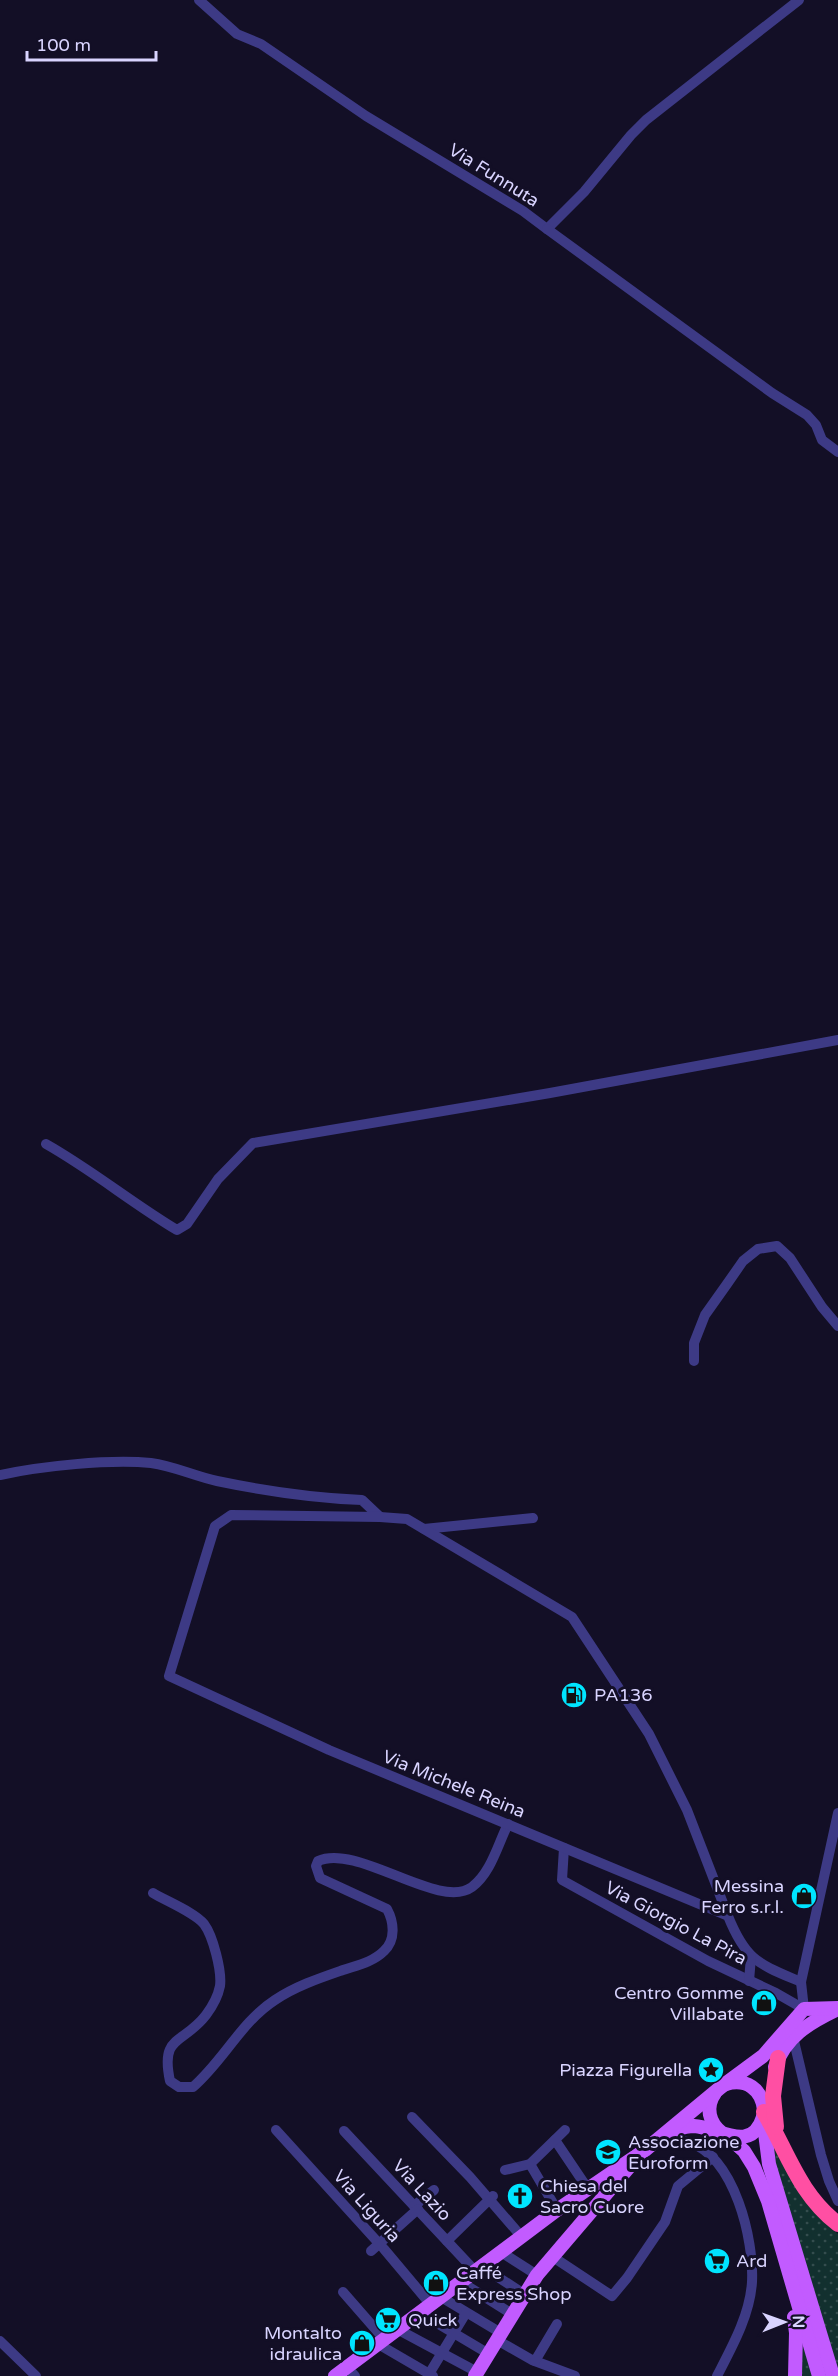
<svg xmlns="http://www.w3.org/2000/svg" width="838" height="2376" font-family="'Varela Round',sans-serif">
<style>
.green{fill:url(#green-dots)}
.lines{fill:none;stroke-linecap:round;stroke-linejoin:round}
.minor{stroke:#3d3a85;stroke-width:10}
.major{stroke:#c25bff;stroke-width:14}
.highway{stroke:#ff4fa3;stroke-width:16}
.labels{text-anchor:middle;dominant-baseline:central;stroke-width:6;stroke-linejoin:round;paint-order:stroke}
.street-label{font-size:18px;fill:#d9d4ff;stroke:#130f26}
.poi-label{font-size:18px;fill:#d9d4ff;stroke:#130f26;text-anchor:start}
</style>
<defs>
<pattern id="green-dots" width="8" height="8" patternUnits="userSpaceOnUse" patternTransform="scale(1.5)"><rect width="8" height="8" fill="#12302f"/><path d="M2 2h.1M6 6h.1" fill="none" stroke="#344d4e" stroke-width="1.8" stroke-linecap="round"/></pattern>
</defs>
<rect width="100%" height="100%" fill="#130f26"/>
<!-- green -->
<g class="green">
<path d="M772,2140C791,2175 807,2209 838,2234V2371L773,2157Z"/>
<polygon points="803,2345 813,2376 801,2376"/>
</g>
<g class="lines">
<!-- minor -->
<g class="minor">
<polyline points="199,0 237,34 261,44 366,116 523,211 547,229 584,192 631,135 646,120 799,0"/>
<polyline points="547,229 772,393 807,415 816,425 822,440 838,452"/>
<path d="M46,1144C92,1170 132,1203 177,1230L187,1224L218,1179L253,1143L550,1093L838,1040"/>
<polyline points="694,1361 694,1343 705,1315 727,1284 743,1261 758,1249 777,1246 790,1258 822,1307 838,1326"/>
<path d="M0,1475C42,1466 109,1459 151,1463C174,1466 194,1476 217,1481C265,1491 313,1498 362,1500L380,1517"/>
<polyline points="424,1529 533,1518"/>
<polyline points="564,1848 562,1880 708,1961 776,1993 804,2009"/>
<path d="M153,1893C166,1901 194,1912 204,1924C213,1936 222,1971 220,1986C218,1996 212,2007 206,2015C183,2045 160,2034 170,2081L179,2087H193C224,2060 241,2022 275,2000C296,1986 320,1978 343,1970C358,1965 373,1962 384,1951C396,1940 394,1922 387,1909L320,1878L316,1866L318,1861C358,1843 439,1911 472,1887C491,1873 498,1844 508,1824"/>
<path d="M728,1916L329,1750L169,1676L215,1526L231,1515L380,1517L407,1519L572,1617L649,1734L687,1810L728,1916C746,1961 759,1964 801,1982"/>
<polyline points="749,1981 751,1957"/>
<polyline points="804,2009 801,1982 838,1813"/>
<polyline points="793,2037 821,2155 829,2181 838,2201"/>
<polyline points="412,2117 470,2177 521,2236"/>
<polyline points="276,2130 384,2249 431,2305"/>
<polyline points="344,2131 475,2271"/>
<polyline points="555,2140 588,2189"/>
<path d="M653,2144C665,2141 677,2138 689,2142C735,2158 754,2239 752,2282C750,2315 732,2347 717,2376"/>
<polyline points="530,2164 557,2210"/>
<polyline points="505,2170 530,2164 565,2130"/>
<polyline points="414,2206 434,2190"/>
<polyline points="447,2241 493,2196"/>
<polyline points="371,2251 418,2209"/>
<polyline points="501,2252 537,2275"/>
<polyline points="553,2257 612,2296 627,2278 665,2222 678,2186 713,2157"/>
<polyline points="481,2266 524,2294"/>
<polyline points="461,2282 512,2314"/>
<polyline points="343,2292 384,2339"/>
<polyline points="441,2297 501,2333"/>
<polyline points="420,2313 489,2354"/>
<polyline points="397,2329 477,2372"/>
<polyline points="497,2340 532,2360 575,2376"/>
<polyline points="0,2341 36,2376"/>
<polyline points="378,2344 433,2376"/>
<polyline points="535,2361 557,2324"/>
<polyline points="347,2367 355,2376"/>
<polyline points="429,2374 466,2313"/>
</g>
<!-- major -->
<g class="major">
<path d="M775,2067C785,2037 809,2023 836,2010"/>
<path d="M726,2084C746,2078 762,2089 764,2110"/>
<path d="M715,2093C705,2107 709,2123 722,2133"/>
<polyline points="763,2117 769,2164 833,2376"/>
<path d="M671,2131C678,2129 686,2126 694,2126C718,2127 751,2155 763,2117"/>
<polyline points="726,2135 744,2151 754,2167 768,2201 819,2376"/>
<polyline points="794,2317 796,2333 795,2376"/>
<polyline points="335,2376 557,2210 645,2150 721,2087 763,2056 804,2009 838,2008"/>
<polyline points="475,2376 537,2275 630,2166"/>
</g>
<!-- highway -->
<g class="highway">
<path d="M764,2112C788,2153 799,2194 838,2224"/>
<polyline points="776,2127 773,2096 778,2058"/>
</g>
</g>
<!-- icons -->
<defs>
<symbol id="fuel-disc" viewBox="-11 -11 22 22"><circle r="9.5" fill="#00e5ff" stroke="#130f26"/><path d="M-5.5-6h7V0h2V4h1.3V-2.5L3-4.5l.8-.8L6-3V5H2.5V1h-1V6h-7ZM-4.2-4.7v3.2H.2V-4.7Z" fill="#111"/></symbol>
<symbol id="shop-disc" viewBox="-11 -11 22 22"><circle r="9.5" fill="#00e5ff" stroke="#130f26"/><path d="M-5-2.5h2.3a2.7 3.5 0 0 1 5.4 0H5L5.5 6h-11ZM-1.5-2.5h3a1.5 2.3 0 0 0-3 0Z" fill="#111"/></symbol>
<symbol id="sight-disc" viewBox="-11 -11 22 22"><circle r="9.5" fill="#00e5ff" stroke="#130f26"/><path d="M0-6L1.8-2.2L6-1.7L2.9 1.2L3.7 5.4L0 3.3L-3.7 5.4L-2.9 1.2L-6-1.7L-1.8-2.2Z" fill="#111"/></symbol>
<symbol id="school-disc" viewBox="-11 -11 22 22"><circle r="9.5" fill="#00e5ff" stroke="#130f26"/><path d="M0-5L7-2L0 1L-7-2ZM-4 1L0 2.5L4 1V4Q0 6-4 4Z" fill="#111"/></symbol>
<symbol id="church-disc" viewBox="-11 -11 22 22"><circle r="9.5" fill="#00e5ff" stroke="#130f26"/><path d="M-1.2-6h2.4v3.5h3.3v2.4h-3.3V6h-2.4V-.1h-3.3v-2.4h3.3Z" fill="#111"/></symbol>
<symbol id="supermarket-disc" viewBox="-11 -11 22 22"><circle r="9.5" fill="#00e5ff" stroke="#130f26"/><path d="M-6-5.5h2.5l.6 2H6L4.5 2H-2.5L-4.4-4H-6ZM-1.5 3.2a1.3 1.3 0 1 0 .1 0ZM3 3.2a1.3 1.3 0 1 0 .1 0Z" fill="#111"/></symbol>
</defs>
<g fill-rule="evenodd">
<use href="#fuel-disc" x="559" y="1680" width="30" height="30"/>
<use href="#shop-disc" x="789" y="1881" width="30" height="30"/>
<use href="#shop-disc" x="749" y="1988" width="30" height="30"/>
<use href="#sight-disc" x="696" y="2055" width="30" height="30"/>
<use href="#school-disc" x="593" y="2137" width="30" height="30"/>
<use href="#church-disc" x="505" y="2181" width="30" height="30"/>
<use href="#supermarket-disc" x="702" y="2246" width="30" height="30"/>
<use href="#shop-disc" x="421" y="2268" width="30" height="30"/>
<use href="#supermarket-disc" x="373" y="2305" width="30" height="30"/>
<use href="#shop-disc" x="347" y="2328" width="30" height="30"/>
</g>
<g class="labels">
<!-- street labels -->
<g class="street-label">
<text transform="translate(494 175) rotate(32)">Via Funnuta</text>
<text transform="translate(454 1784) rotate(22)">Via Michele Reina</text>
<text transform="translate(676 1923) rotate(28)">Via Giorgio La Pira</text>
<text transform="translate(422 2190) rotate(47)">Via Lazio</text>
<text transform="translate(367 2206) rotate(48)">Via Liguria</text>
</g>
<!-- poi labels -->
<g class="poi-label">
<text x="594" y="1695">PA136</text>
<text x="784" y="1886" text-anchor="end">Messina<tspan x="784" dy="21">Ferro s.r.l.</tspan></text>
<text x="744" y="1993" text-anchor="end">Centro Gomme<tspan x="744" dy="21">Villabate</tspan></text>
<text x="692" y="2070" text-anchor="end">Piazza Figurella</text>
<text x="628" y="2142">Associazione<tspan x="628" dy="21">Euroform</tspan></text>
<text x="540" y="2186">Chiesa del<tspan x="540" dy="21">Sacro Cuore</tspan></text>
<text x="736" y="2261">Ard</text>
<text x="456" y="2273">Caffé<tspan x="456" dy="21">Express Shop</tspan></text>
<text x="408" y="2320">Quick</text>
<text x="342" y="2333" text-anchor="end">Montalto<tspan x="342" dy="21">idraulica</tspan></text>
</g>
</g>
<!-- north arrow -->
<g transform="translate(784 2322) rotate(89)" stroke="#130f26" stroke-width="4.5" paint-order="stroke">
<path d="M0-4.5L10 22L0 15L-10 22Z" fill="#d9d4ff"/>
<text y="-9" font-size="16" font-weight="bold" text-anchor="middle" fill="#d9d4ff">N</text>
</g>
<!-- scale -->
<path d="M27 51v9h129v-9" fill="none" stroke="#d9d4ff" stroke-width="3"/>
<text x="36" y="51" font-size="18" fill="#d9d4ff" stroke="#130f26" stroke-width="4.5" paint-order="stroke">100 m</text>
</svg>
